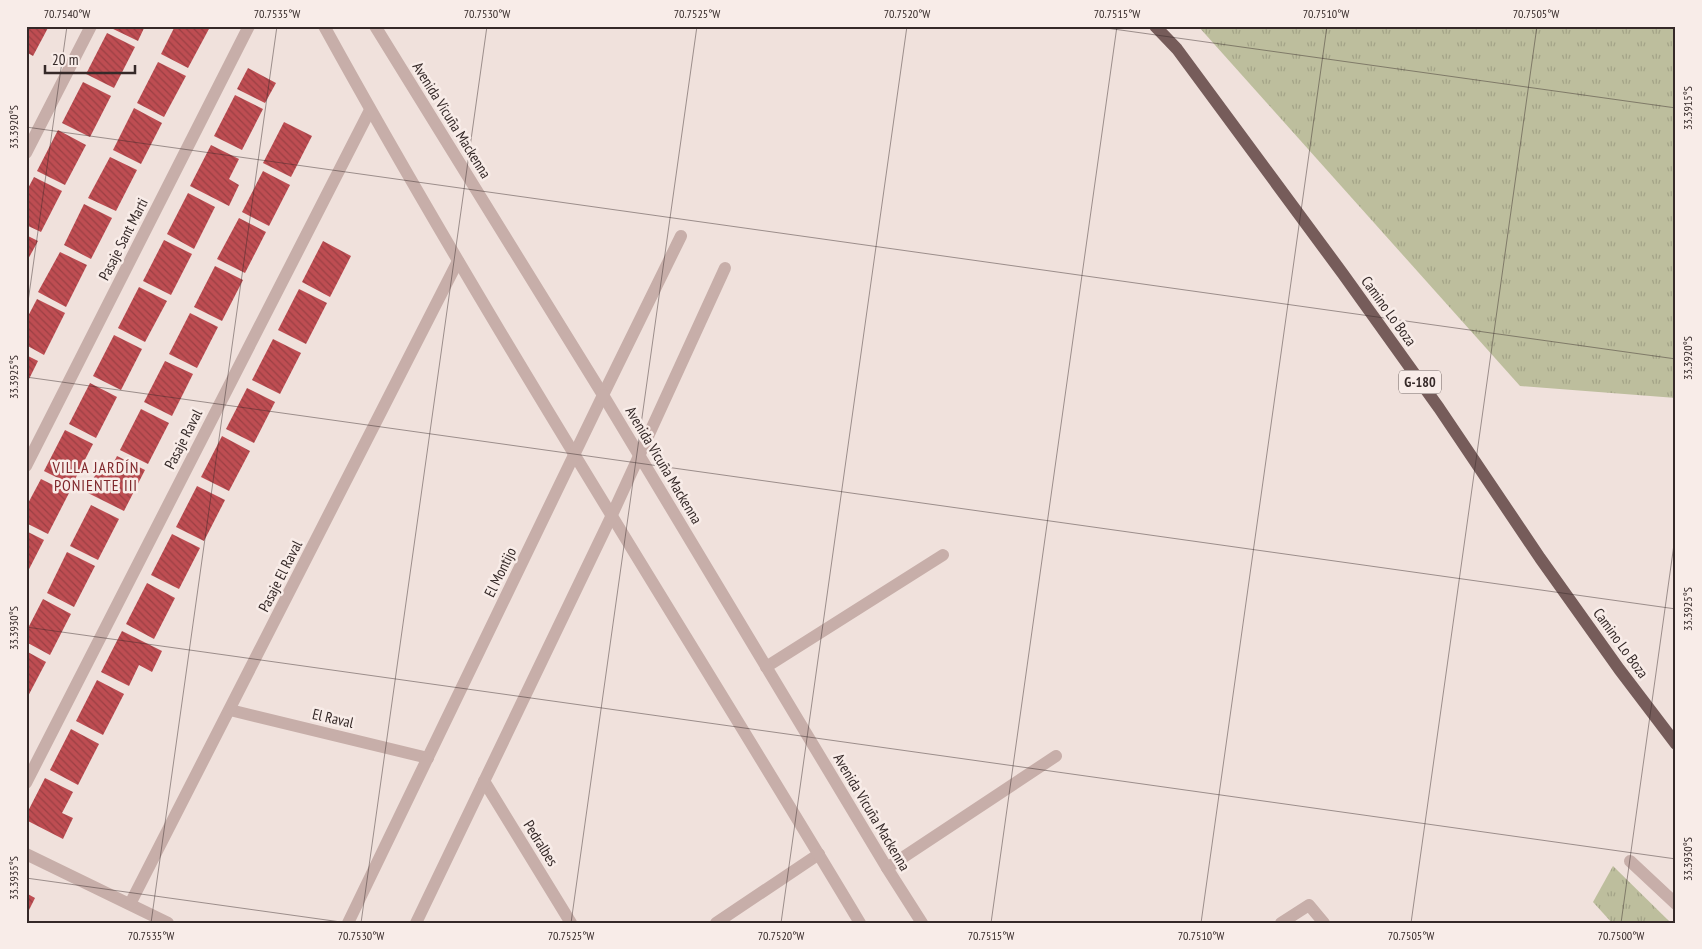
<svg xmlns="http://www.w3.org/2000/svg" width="1702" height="949" font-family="'PT Sans Narrow',sans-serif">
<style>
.grass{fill:url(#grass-tufts)}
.building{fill:url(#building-back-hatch)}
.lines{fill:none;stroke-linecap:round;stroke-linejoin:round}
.minor{stroke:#c7aea9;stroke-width:12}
.tertiary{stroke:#c7aea9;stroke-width:12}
.primary{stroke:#765c5a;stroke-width:12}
.ticks{fill:none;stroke:#352928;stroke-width:1;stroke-opacity:0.45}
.labels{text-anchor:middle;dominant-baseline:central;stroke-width:5;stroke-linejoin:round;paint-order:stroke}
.shield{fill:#f8ece8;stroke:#706462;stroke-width:1}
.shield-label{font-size:14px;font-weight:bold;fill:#352928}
.street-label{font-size:15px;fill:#352928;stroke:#f8ece8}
.neighbourhood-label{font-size:16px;letter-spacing:1px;fill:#7f272b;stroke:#f8ece8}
.neatline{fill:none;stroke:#352928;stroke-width:2}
.ticks-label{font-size:12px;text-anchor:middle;fill:#352928}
</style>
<defs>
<pattern id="grass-tufts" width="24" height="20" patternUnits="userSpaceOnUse" patternTransform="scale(1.25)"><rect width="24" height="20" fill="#bdbe9d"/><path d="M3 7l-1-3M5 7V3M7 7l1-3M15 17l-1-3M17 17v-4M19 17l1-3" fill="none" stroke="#a3a387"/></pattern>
<pattern id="building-back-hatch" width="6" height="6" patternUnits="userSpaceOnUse" patternTransform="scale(1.25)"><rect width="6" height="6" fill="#be4d52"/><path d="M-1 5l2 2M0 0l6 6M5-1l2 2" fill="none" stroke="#9b4044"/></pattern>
</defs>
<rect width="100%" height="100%" fill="#f0e1dc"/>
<!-- grass -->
<g class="grass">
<polygon points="1198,26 1676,26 1676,398 1520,386"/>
<polygon points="1613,866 1671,923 1612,923 1593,902"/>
</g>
<!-- building -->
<g class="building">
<polygon points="26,26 49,26 33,56 26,52"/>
<polygon points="107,26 145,26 138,41"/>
<polygon points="175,26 210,27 188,68 161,54"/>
<polygon points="107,33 135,47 114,88 86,74"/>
<polygon points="158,62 186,76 164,117 137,103"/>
<polygon points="248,68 276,83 265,103 237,89"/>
<polygon points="83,82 111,96 90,137 62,123"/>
<polygon points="235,95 263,109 242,150 214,136"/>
<polygon points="134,108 162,123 141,164 113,150"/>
<polygon points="284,122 312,136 291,177 263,163"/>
<polygon points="58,130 86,145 65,185 37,171"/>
<polygon points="211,145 239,159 229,179 239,185 229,206 190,186"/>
<polygon points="110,157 137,170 116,211 88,198"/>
<polygon points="263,171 290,185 269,226 242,212"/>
<polygon points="34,177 62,191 41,232 26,225 26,192"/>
<polygon points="188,193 215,207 194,249 167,234"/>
<polygon points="84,204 112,218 91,259 64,245"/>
<polygon points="239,218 266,232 245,273 217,259"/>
<polygon points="26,235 38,241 26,263"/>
<polygon points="164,240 192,254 171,295 143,281"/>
<polygon points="323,241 351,256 330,297 302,282"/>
<polygon points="60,252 87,265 66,307 38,292"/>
<polygon points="215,266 243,280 222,321 194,307"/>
<polygon points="139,287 167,301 145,342 118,328"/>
<polygon points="299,289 327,303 306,344 278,330"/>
<polygon points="37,299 65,313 44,355 26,345 26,320"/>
<polygon points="190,313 218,327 197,368 169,354"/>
<polygon points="114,335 142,349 121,390 93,376"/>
<polygon points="273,339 301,353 280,394 252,380"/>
<polygon points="26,355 38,361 26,385"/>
<polygon points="165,361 193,374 172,416 144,402"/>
<polygon points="90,383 117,397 96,438 69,424"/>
<polygon points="247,388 275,402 254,443 226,429"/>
<polygon points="141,409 169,423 148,464 120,450"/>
<polygon points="65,430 93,444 72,485 44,471"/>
<polygon points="222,436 250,451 229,491 201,477"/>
<polygon points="117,456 145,470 124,511 86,492 97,472 107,476"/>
<polygon points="41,479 69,493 48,534 26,523 26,507"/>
<polygon points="197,486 225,500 204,541 176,527"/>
<polygon points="91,505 119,519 98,560 70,546"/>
<polygon points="26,531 44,540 26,575"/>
<polygon points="172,534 200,548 179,589 151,575"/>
<polygon points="67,552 95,566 74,607 47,593"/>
<polygon points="147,583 175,598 154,639 126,624"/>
<polygon points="43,599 71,614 50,655 26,642 26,632"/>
<polygon points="122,631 162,651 152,672 139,665 129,686 101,672"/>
<polygon points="26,651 46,662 26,700"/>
<polygon points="97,680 124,694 103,735 76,721"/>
<polygon points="71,729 99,744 78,785 50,770"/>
<polygon points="45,778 73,792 62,813 73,818 63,839 26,820 26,815"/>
<polygon points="26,893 35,898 26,916"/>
</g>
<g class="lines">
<!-- minor -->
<g class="minor">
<polyline points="26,153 91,26"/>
<polyline points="603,395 681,236"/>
<polyline points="639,456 725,268"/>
<polyline points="26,466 249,26"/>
<polyline points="766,667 943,555"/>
<polyline points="230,710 428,758"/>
<polyline points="484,781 571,923"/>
<polyline points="26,783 370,110"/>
<polyline points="26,854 168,923"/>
<polyline points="1630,861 1676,904"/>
<polyline points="887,868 1056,756"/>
<polyline points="130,904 458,261"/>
<polyline points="716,923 819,854"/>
<polyline points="1281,923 1309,905 1324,923"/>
</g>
<!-- tertiary -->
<g class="tertiary">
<path d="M324,26C492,331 681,624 860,923"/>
<polyline points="375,26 603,395 887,868 922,923"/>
<polyline points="348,923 603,395"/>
<polyline points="416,923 611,517 639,456"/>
</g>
<!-- primary -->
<polyline class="primary" points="1155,26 1177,49 1343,274 1439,408 1540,558 1619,669 1676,744"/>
</g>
<!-- ticks -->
<path class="ticks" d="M1092,26L1676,108M26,127L1676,359M26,316L67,26M26,377L1676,609M26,627L1676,859M26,878L348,923M151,923L277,26M361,923L487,26M571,923L697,26M781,923L907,26M991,923L1117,26M1201,923L1327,26M1411,923L1537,26M1621,923L1676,530"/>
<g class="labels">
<!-- shield labels -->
<rect class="shield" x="1399" y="370.5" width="42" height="23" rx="4"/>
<g class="shield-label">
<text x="1420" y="382">G-180</text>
</g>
<!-- street labels -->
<g class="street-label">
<text transform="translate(452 120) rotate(58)">Avenida Vicuña Mackenna</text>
<text transform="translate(123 239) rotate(-63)">Pasaje Sant Marti</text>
<text transform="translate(1389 311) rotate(54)">Camino Lo Boza</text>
<text transform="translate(183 439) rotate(-63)">Pasaje Raval</text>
<text transform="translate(664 465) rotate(59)">Avenida Vicuña Mackenna</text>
<text transform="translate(500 572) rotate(-64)">El Montijo</text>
<text transform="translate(280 576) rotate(-63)">Pasaje El Raval</text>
<text transform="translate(1621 643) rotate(54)">Camino Lo Boza</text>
<text transform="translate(333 718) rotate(13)">El Raval</text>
<text transform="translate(872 812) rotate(59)">Avenida Vicuña Mackenna</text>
<text transform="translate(541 843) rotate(58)">Pedralbes</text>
</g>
<!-- neighbourhood labels -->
<g class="neighbourhood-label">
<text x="96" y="467">VILLA JARDÍN<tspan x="96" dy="18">PONIENTE III</tspan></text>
</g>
</g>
<!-- border -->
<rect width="1702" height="949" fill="none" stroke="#f8ece8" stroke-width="55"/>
<!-- scale -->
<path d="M45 65v8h90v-8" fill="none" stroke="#352928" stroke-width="2.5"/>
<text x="52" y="65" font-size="15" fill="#352928" stroke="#f8ece8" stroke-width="4" paint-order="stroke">20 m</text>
<rect x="28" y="28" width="1646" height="894" class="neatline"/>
<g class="ticks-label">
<text x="67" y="18">70.7540°W</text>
<text x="277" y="18">70.7535°W</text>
<text x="487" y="18">70.7530°W</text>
<text x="697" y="18">70.7525°W</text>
<text x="907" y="18">70.7520°W</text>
<text x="1117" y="18">70.7515°W</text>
<text x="1326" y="18">70.7510°W</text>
<text x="1536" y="18">70.7505°W</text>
<text transform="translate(1688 108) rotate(-90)" y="4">33.3915°S</text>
<text transform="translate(14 127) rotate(-90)" y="4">33.3920°S</text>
<text transform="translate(1688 358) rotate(-90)" y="4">33.3920°S</text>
<text transform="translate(14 377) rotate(-90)" y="4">33.3925°S</text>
<text transform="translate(1688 609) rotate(-90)" y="4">33.3925°S</text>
<text transform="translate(14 628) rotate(-90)" y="4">33.3930°S</text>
<text transform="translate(1688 859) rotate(-90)" y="4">33.3930°S</text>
<text transform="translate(14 878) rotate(-90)" y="4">33.3935°S</text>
<text x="151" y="940">70.7535°W</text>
<text x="361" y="940">70.7530°W</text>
<text x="571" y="940">70.7525°W</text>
<text x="781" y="940">70.7520°W</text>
<text x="991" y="940">70.7515°W</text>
<text x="1201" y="940">70.7510°W</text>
<text x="1411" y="940">70.7505°W</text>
<text x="1621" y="940">70.7500°W</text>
</g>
</svg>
